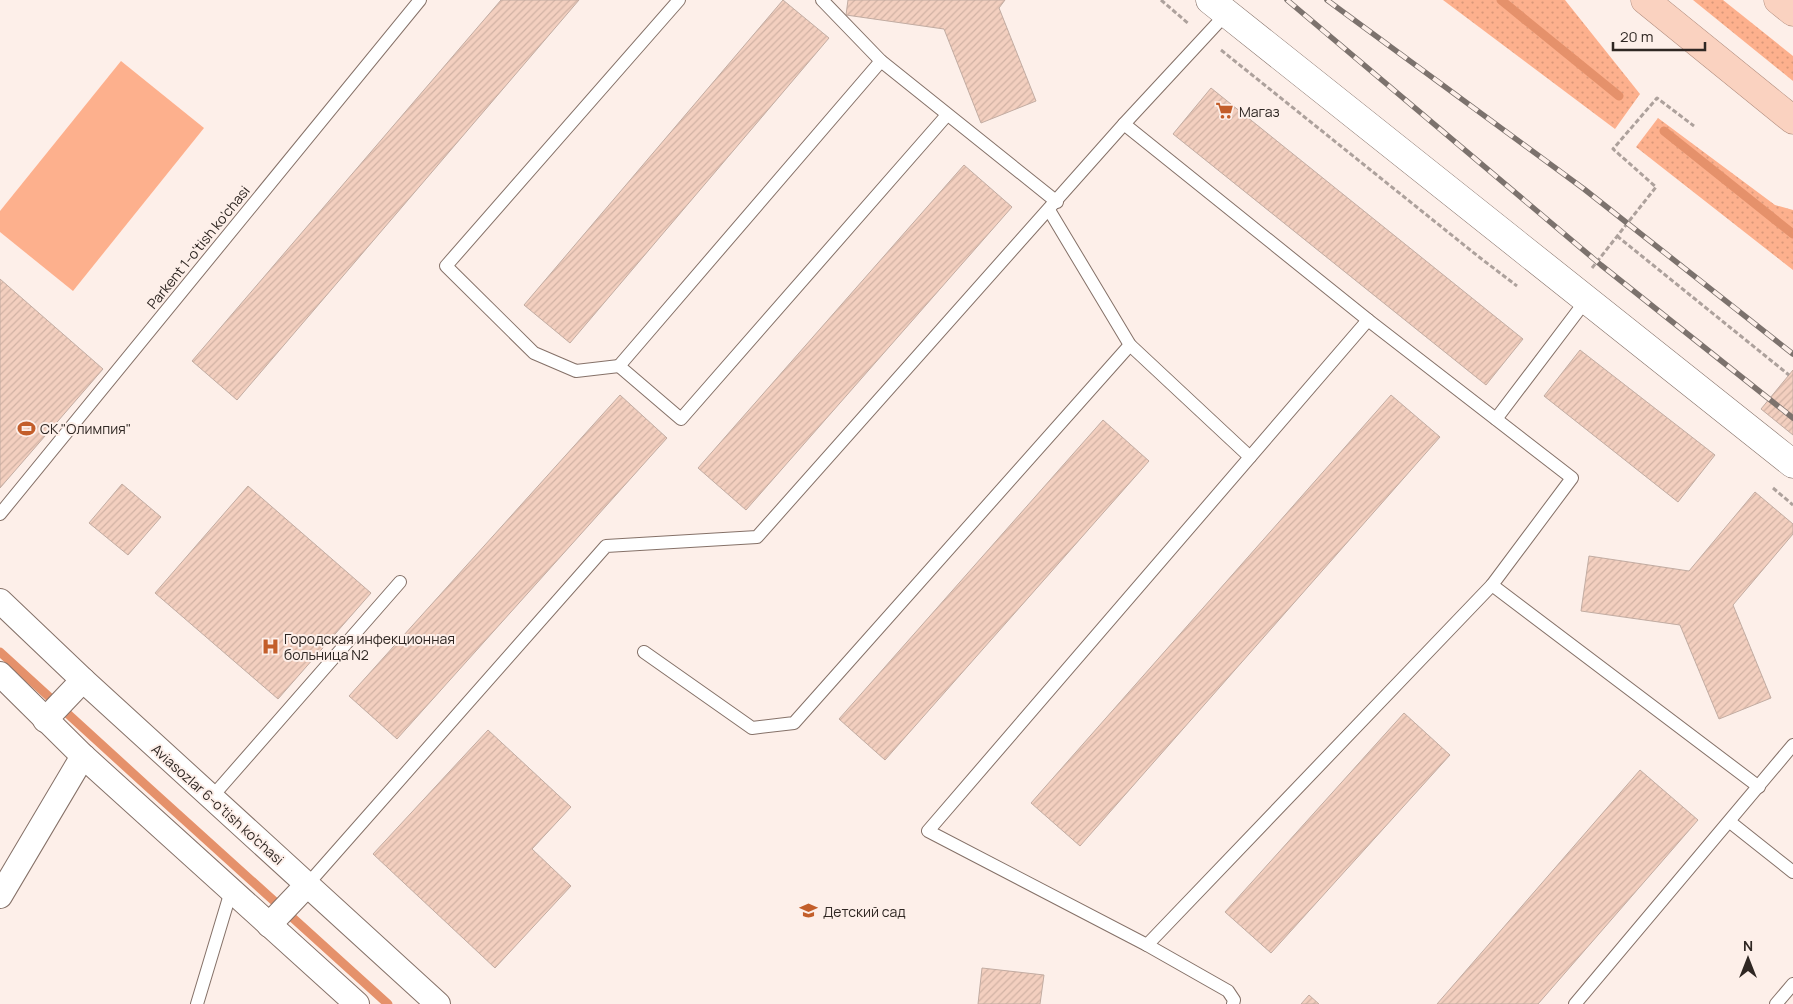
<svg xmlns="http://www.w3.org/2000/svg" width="1793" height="1004" font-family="Manrope,sans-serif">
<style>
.grass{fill:url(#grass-dots)}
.garden{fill:#fdb08d}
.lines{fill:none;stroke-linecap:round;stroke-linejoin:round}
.stream{stroke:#e5916b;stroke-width:9}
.building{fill:url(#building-hatch);stroke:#c2aca2}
.service-casing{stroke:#857168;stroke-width:14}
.minor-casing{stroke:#857168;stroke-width:26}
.tertiary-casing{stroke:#857168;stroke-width:29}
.trunk-casing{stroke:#b28e7f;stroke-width:29}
.path{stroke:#ada19c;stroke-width:3;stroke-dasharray:5 2.5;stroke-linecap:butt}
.service{stroke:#fff;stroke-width:12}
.minor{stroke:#fff;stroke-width:24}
.tertiary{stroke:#fff;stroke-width:28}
.trunk{stroke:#fad2c0;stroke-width:28}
.rail-casing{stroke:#7c726d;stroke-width:5.5}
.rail{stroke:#fdefe9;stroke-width:4;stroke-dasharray:11;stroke-linecap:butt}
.labels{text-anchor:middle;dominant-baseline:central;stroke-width:4;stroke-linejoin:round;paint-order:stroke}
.poi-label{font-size:14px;fill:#2f2723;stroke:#fdefe9;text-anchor:start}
.street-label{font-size:14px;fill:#2f2723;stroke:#fdefe9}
</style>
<defs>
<pattern id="grass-dots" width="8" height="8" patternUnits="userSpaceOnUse" patternTransform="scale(1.25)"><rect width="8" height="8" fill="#fdb08d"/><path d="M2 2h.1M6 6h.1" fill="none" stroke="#d99779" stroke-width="1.8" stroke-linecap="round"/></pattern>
<pattern id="building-hatch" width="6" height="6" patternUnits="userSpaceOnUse" patternTransform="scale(1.25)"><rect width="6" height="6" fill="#f3cfbf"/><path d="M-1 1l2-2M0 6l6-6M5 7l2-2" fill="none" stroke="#d1b2a4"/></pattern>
</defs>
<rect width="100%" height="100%" fill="#fdefe9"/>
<!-- grass -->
<g class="grass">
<polygon points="1443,0 1565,0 1640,94 1615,129"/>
<polygon points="1693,0 1723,0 1793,56 1793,81"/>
<polygon points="1658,118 1775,205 1793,210 1793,270 1636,147"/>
</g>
<!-- garden -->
<polygon class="garden" points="121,61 204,128 73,291 0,232 0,211"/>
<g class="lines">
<!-- stream -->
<g class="stream">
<polyline points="1501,0 1619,96"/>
<polyline points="1664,131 1793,234"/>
<polyline points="0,652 149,788 388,1004"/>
</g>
</g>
<!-- building -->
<g class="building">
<polygon points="501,0 579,0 237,400 192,361"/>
<polygon points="783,0 829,38 570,343 524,305"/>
<polygon points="848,0 1005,0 999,8 1036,101 981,123 944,29 846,15"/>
<polygon points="1211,88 1523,339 1486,385 1173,134"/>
<polygon points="964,165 1012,207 746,510 698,468"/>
<polygon points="0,279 103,369 0,488"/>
<polygon points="1580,350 1715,455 1678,502 1544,396"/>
<polygon points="1793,370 1793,435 1761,409"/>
<polygon points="620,395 667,438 397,739 349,696"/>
<polygon points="1391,395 1440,437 1080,846 1031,803"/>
<polygon points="1103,420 1149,461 885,760 839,719"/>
<polygon points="122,484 161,517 128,555 89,523"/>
<polygon points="248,486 371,593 278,699 155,593"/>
<polygon points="1755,492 1793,524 1793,534 1733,605 1771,698 1719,719 1680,625 1581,611 1589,556 1689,571"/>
<polygon points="1404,713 1450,755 1271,953 1225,912"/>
<polygon points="488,730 571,807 532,849 571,886 495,968 373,854"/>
<polygon points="1640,770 1698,820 1538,1004 1437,1004"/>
<polygon points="982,968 1044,975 1040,1004 978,1004"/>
<polygon points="1309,995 1319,1004 1301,1004"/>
</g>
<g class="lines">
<defs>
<g id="service">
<polyline points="822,0 881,61 1057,202"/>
<polyline points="881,61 619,366 681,419 947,115"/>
<polyline points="1124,124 1368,320"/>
<polyline points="1049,210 1130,345 1250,457"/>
<polyline points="619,366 576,371 534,353 446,266 679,0"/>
<polyline points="1496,419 1587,299"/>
<polyline points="0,514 420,0"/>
<polyline points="644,652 752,728 794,723 1130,345"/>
<polyline points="211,798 400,582"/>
<polyline points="1730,822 1793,872"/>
<polyline points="307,885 606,546 757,537 1124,124 1226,14"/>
<polyline points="1147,945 928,831 1368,320 1572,478 1492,585 1759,787"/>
<polyline points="197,1004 231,891"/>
<polyline points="1233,1004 1234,1000 1228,991 1147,945 1492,585"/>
<polyline points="1575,1004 1793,745"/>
<polyline points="1776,1004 1793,984"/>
</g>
<g id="minor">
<polyline points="0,601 83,680 438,1004"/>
<polyline points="0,674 83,756 357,1004"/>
<polyline points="45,720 83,680"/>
<polyline points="0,896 83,756"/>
<polyline points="269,925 307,885"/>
</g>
<polyline id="tertiary" points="1210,0 1793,464"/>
<g id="trunk">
<polyline points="1645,0 1793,120"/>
<polyline points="1778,0 1793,12"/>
</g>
</defs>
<!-- service casing -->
<use href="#service" class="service-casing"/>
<!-- minor casing -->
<use href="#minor" class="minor-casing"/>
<!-- tertiary casing -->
<use href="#tertiary" class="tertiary-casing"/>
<!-- trunk casing -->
<use href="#trunk" class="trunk-casing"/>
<!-- path -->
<g class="path">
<polyline points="1161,0 1189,24"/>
<polyline points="1221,50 1479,257 1517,286"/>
<polyline points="1617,236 1789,375"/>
<polyline points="1592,268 1656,187 1613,149 1657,98 1694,126"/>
<polyline points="1773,488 1793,505"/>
</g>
<!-- service -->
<use href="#service" class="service"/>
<!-- minor -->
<use href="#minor" class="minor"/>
<!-- tertiary -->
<use href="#tertiary" class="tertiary"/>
<!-- trunk -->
<use href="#trunk" class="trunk"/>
<defs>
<g id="rail">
<polyline points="1287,0 1601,265 1793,418"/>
<polyline points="1327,0 1584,189 1793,354"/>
</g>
</defs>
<!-- rail casing -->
<use href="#rail" class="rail-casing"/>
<!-- rail -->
<use href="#rail" class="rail"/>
</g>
<!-- icons -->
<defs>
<symbol id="supermarket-bare" viewBox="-9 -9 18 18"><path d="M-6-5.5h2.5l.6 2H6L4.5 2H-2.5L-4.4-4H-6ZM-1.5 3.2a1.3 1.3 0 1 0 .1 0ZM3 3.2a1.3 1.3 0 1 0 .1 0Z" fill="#c35e2a" stroke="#fdefe9" stroke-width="2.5" paint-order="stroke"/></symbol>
<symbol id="stadium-bare" viewBox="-9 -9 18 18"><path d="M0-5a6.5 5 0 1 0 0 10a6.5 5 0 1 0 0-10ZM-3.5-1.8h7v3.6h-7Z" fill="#c35e2a" stroke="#fdefe9" stroke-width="2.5" paint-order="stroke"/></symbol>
<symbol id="hospital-bare" viewBox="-9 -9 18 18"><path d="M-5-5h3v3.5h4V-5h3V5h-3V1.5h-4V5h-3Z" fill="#c35e2a" stroke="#fdefe9" stroke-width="2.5" paint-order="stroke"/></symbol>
<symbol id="school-bare" viewBox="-9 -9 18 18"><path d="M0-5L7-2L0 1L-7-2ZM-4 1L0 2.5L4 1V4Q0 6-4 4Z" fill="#c35e2a" stroke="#fdefe9" stroke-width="2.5" paint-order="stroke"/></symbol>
</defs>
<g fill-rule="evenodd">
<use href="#supermarket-bare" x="1212" y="98" width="25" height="25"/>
<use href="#stadium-bare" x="14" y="416" width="25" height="25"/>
<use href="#hospital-bare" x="258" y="634" width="25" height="25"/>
<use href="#school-bare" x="796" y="898" width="25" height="25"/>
</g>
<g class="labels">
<!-- poi labels -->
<g class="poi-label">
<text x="1239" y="111">Магаз</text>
<text x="40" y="428">СК "Олимпия"</text>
<text x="284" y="638">Городская инфекционная<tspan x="284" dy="16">больница N2</tspan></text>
<text x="823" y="911">Детский сад</text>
</g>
<!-- street labels -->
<g class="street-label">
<text transform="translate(198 247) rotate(-51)">Parkent 1-o'tish ko'chasi</text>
<text transform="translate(218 804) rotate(42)">Aviasozlar 6-o'tish ko'chasi</text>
</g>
</g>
<!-- north arrow -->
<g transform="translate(1748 959)" stroke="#fdefe9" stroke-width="4" paint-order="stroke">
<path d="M0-4L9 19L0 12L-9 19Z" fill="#2f2723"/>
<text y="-8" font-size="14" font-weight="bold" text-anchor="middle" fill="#2f2723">N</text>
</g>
<!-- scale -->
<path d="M1613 42v8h92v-8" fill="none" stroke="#2f2723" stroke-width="2.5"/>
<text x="1620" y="42" font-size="15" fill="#2f2723" stroke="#fdefe9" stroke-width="4" paint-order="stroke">20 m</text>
</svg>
